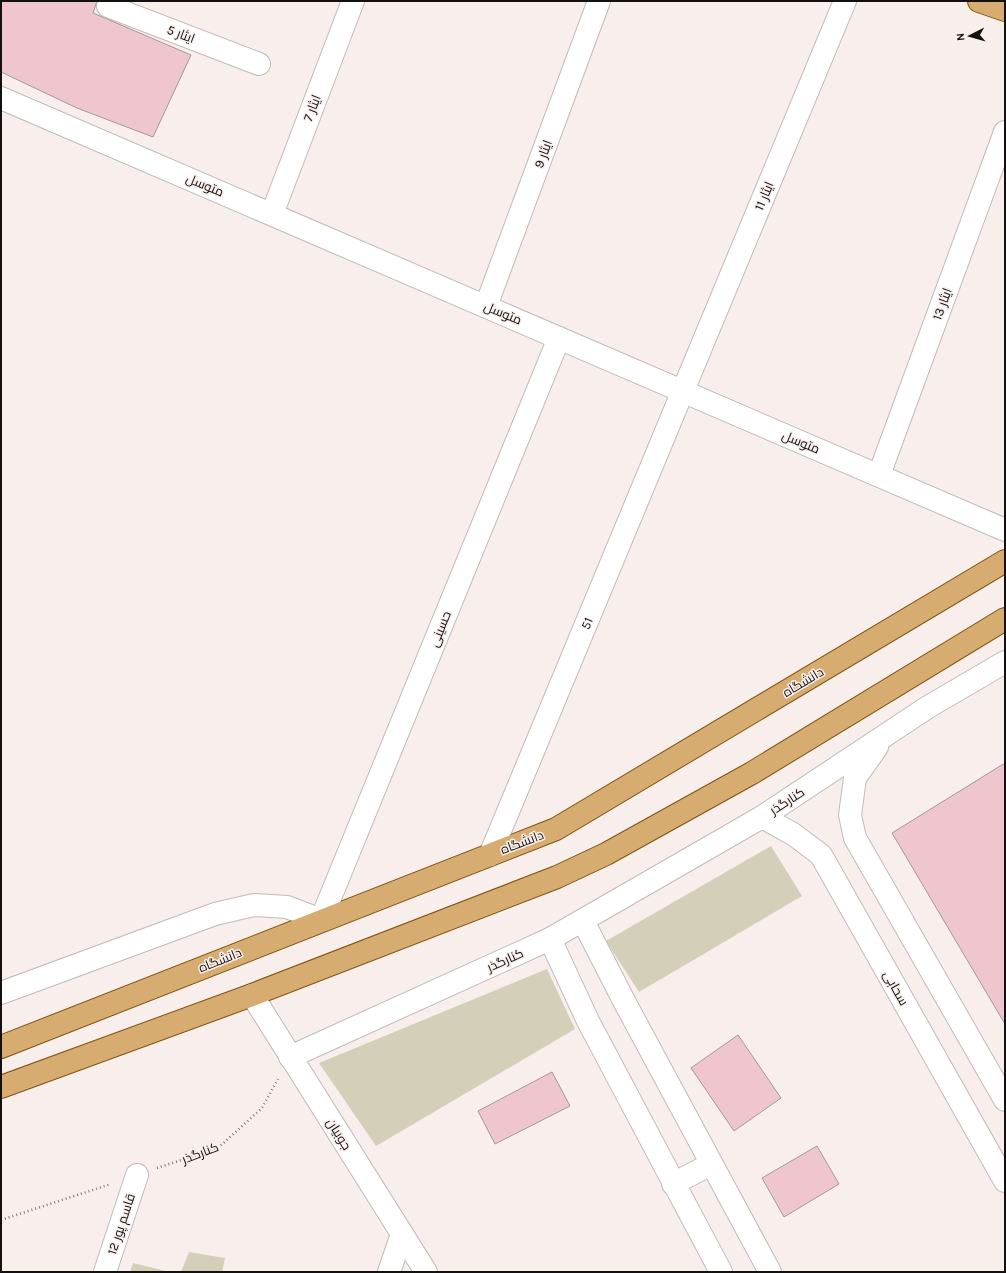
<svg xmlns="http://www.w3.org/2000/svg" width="1006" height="1273" font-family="Karla,Cairo,sans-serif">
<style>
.green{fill:#d3cfb8}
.building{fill:#f0c6ce;stroke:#a1989a}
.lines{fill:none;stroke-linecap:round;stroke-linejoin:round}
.minor-casing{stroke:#c2bab7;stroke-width:24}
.major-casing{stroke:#805210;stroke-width:24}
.path{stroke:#7c7674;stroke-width:2.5;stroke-dasharray:1 3;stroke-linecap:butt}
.minor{stroke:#fff;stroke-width:22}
.major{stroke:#d6ac70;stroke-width:22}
.labels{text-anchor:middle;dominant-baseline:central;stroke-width:3;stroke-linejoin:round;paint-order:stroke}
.street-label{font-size:13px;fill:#13100f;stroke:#f8efec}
</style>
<rect width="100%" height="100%" fill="#f8efec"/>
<!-- green -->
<g class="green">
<polygon points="771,846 802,896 639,992 606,941"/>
<polygon points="547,969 575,1029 376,1146 319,1063"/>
<polygon points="189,1252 225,1258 222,1272 181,1272"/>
<polygon points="133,1263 170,1272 130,1272"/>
</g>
<!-- building -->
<g class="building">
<polygon points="1,1 97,1 93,13 191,55 153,137 77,108 1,72"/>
<polygon points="1005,763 1005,1024 892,833"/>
<polygon points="738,1035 781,1098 734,1131 691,1068"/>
<polygon points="552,1072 570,1106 495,1144 478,1111"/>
<polygon points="817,1146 839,1184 784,1217 762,1178"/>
</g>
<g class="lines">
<defs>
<g id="minor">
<polyline points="110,1 108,6 259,64"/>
<polyline points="1,98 1005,530"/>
<polyline points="272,214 353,1"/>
<polyline points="486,306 599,1"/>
<polyline points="879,475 1005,132"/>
<polyline points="877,747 855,778 850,815 855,838 1005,1100"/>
<polyline points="762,817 793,834 821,855 1005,1181"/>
<path id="s1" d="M490,855L845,1"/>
<polyline points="583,921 624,1001 770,1272"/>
<polyline points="550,939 588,1021 721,1272"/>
<polyline points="1,993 215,914 254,905 287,907 321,920 559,338"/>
<polyline points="252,995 426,1272"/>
<polyline points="290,1057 550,939 762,817 928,707 1005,662"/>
<polyline points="673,1184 711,1164"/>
<polyline points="105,1272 137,1175"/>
<polyline points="389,1272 402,1234"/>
</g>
<g id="major">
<polyline points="979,1 1005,10"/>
<polyline points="1,1047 556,829 1005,561"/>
<polyline points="1,1087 252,995 557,877 606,854 752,773 1005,619"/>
</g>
</defs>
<!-- minor casing -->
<use href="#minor" class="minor-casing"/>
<!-- major casing -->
<use href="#major" class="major-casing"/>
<!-- path -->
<g class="path">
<polyline points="157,1168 218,1148 262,1108 278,1079"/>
<polyline points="1,1220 111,1184"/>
</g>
<!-- minor -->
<use href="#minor" class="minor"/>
<!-- major -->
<use href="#major" class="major"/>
</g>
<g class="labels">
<!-- street labels -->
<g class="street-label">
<text transform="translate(181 34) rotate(21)">ایثار 5</text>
<text transform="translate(312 108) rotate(-69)">ایثار 7</text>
<text transform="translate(543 154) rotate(-70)">ایثار 9</text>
<text transform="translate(205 185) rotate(23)">متوسل</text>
<text transform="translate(764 196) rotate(-67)">ایثار 11</text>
<text transform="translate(942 304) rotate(-70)">ایثار 13</text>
<text transform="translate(503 313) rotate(23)">متوسل</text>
<text transform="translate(801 442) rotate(23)">متوسل</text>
<text stroke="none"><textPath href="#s1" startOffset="251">51</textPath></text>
<text transform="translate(440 629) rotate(-68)">حسینی</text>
<text transform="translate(803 682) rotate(-31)">دانشگاه</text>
<text transform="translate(787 801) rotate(-33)">کنارگذر</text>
<text transform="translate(522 842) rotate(-21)">دانشگاه</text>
<text transform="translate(220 960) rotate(-22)">دانشگاه</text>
<text transform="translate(505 960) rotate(-24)">کنارگذر</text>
<text transform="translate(896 988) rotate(61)">سحابی</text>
<text transform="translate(339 1134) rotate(58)">جوبیان</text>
<text transform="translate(200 1153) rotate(-21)">کنارگذر</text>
<text transform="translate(121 1224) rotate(-72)">قاسم پور 12</text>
</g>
</g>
<!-- border -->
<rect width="1006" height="1273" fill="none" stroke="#13100f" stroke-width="4"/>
<!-- north arrow -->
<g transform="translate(970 36) rotate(264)" stroke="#f8efec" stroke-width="3" paint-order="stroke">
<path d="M0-3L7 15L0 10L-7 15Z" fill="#13100f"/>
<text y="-6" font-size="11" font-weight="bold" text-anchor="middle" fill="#13100f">N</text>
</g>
</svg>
